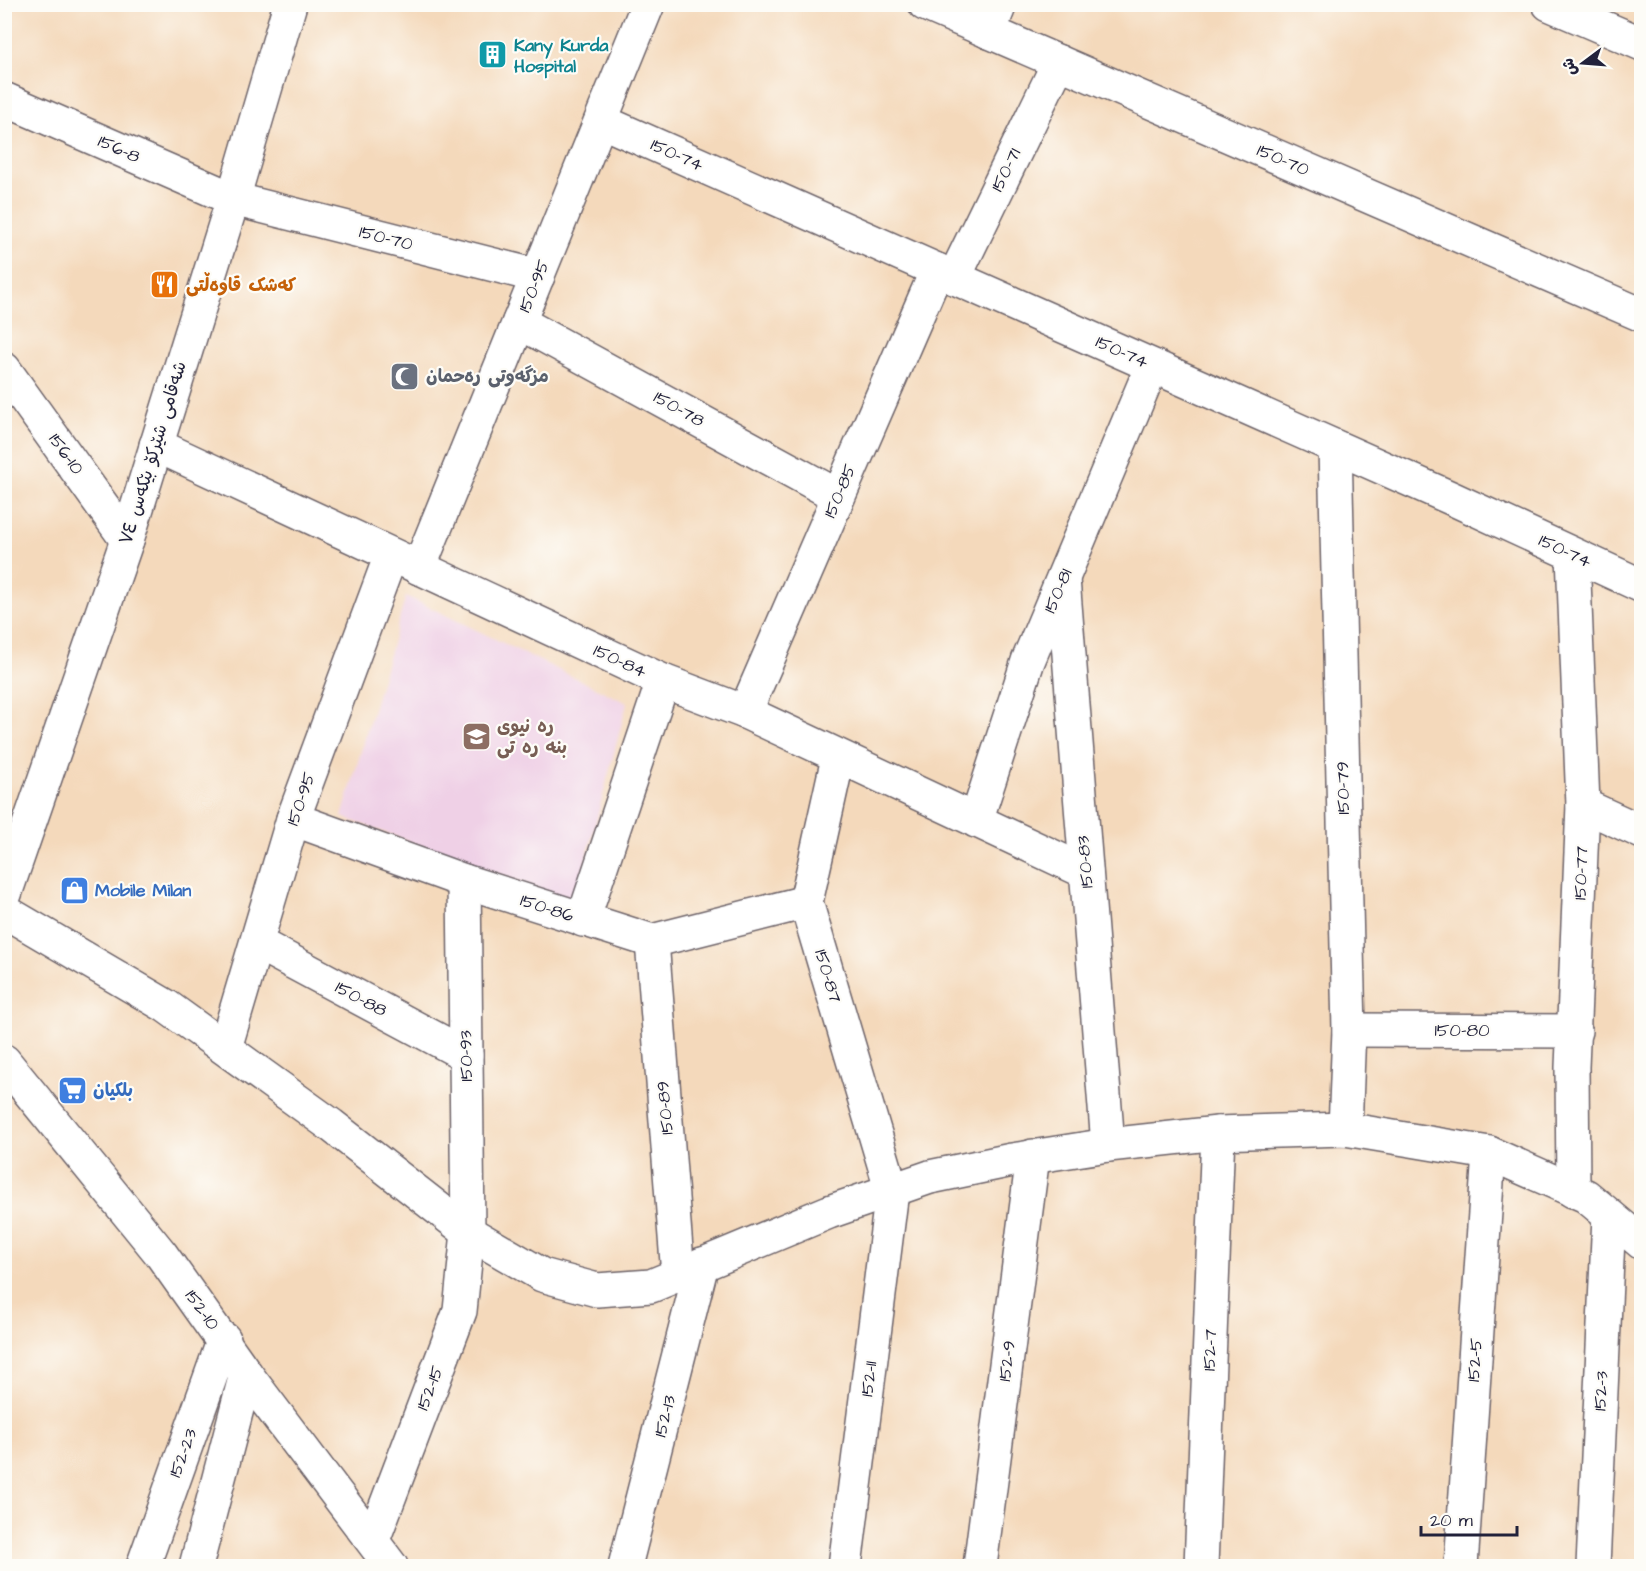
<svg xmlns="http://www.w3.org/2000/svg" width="1646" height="1571" font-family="'Architects Daughter','Playpen Sans Arabic',sans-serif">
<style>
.built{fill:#efd0e6}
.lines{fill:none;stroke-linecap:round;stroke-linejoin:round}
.minor-casing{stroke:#6c6268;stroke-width:36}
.tertiary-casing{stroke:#6c6268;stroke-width:36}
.minor{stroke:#fff;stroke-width:33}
.tertiary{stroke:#fff;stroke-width:33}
.labels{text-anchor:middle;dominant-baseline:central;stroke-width:4.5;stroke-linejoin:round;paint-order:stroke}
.culture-label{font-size:18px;font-weight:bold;fill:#0d838f;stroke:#fdfcf7;text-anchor:start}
.street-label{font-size:18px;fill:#22223b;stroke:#fdfcf7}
.food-label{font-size:18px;font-weight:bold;fill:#c56008;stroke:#fdfcf7;text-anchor:start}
.worship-label{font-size:18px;font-weight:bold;fill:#5b616d;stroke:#fdfcf7;text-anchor:start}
.education-label{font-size:18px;font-weight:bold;fill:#785e54;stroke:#fdfcf7;text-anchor:start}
.shop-label{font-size:18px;font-weight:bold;fill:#366cbe;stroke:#fdfcf7;text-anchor:start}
</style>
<rect width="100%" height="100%" fill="#fdfcf7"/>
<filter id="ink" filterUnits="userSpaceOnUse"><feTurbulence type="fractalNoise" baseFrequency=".0167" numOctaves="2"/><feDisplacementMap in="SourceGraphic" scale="12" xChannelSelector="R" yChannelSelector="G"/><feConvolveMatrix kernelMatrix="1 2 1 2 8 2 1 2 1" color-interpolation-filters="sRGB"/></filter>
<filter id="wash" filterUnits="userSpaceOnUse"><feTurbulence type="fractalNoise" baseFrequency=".008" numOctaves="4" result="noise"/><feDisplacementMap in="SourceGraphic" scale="24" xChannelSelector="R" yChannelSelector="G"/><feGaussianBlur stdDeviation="1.35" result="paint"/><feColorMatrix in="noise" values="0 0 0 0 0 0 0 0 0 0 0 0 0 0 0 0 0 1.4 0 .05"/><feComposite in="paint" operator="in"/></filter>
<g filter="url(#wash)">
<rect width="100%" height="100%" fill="#f4d9bb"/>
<!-- built -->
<polygon class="built" points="406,596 627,703 575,902 342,817"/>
</g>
<g filter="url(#ink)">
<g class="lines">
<defs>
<g id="minor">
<polyline points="925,4 1642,315"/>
<polyline points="1549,4 1642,44"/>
<polyline points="989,32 1000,4"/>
<polyline points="4,99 233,199 538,276"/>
<polyline points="601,121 1451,498 1642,586"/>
<polyline points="954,278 1059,62"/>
<polyline points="519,322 838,496"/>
<polyline points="4,369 127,540"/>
<polyline points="156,445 663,681 745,712 1086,872"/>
<polyline points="1335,447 1349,1030 1345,1129"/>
<polyline points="419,568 648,4"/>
<polyline points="1063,579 1108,1145"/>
<polyline points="745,712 937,270"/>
<polyline points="838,758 806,902 892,1191 845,1566"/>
<polyline points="1583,805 1642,832"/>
<polyline points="293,819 464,881 652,941 806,902"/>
<polyline points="976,821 1028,661 1152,366"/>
<polyline points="583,920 663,681"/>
<polyline points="652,941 678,1275"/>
<polyline points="257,943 466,1055"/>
<polyline points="1349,1030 1575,1031"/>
<polyline points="225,1048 293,819 391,555"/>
<polyline points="4,1061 161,1254 246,1374 391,1566"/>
<polyline points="1573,1191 1572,1067 1583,805 1573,555"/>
<polyline points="373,1540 460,1311 468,1232 464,881"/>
<polyline points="143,1566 224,1339"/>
<polyline points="196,1566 246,1374"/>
<polyline points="625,1566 702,1264"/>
<polyline points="980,1566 1033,1156"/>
<polyline points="1201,1566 1218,1133"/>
<polyline points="1461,1566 1489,1153"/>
<polyline points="1593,1566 1609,1216"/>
</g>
<g id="tertiary">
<polyline points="4,897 127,540 233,199 290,4"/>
<polyline points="4,911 166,1006 331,1125 468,1232 542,1275 597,1290 651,1286 829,1212 930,1177 1012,1160 1108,1145 1218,1133 1345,1129 1489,1153 1586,1196 1642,1243"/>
</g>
</defs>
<!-- minor casing -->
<use href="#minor" class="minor-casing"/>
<!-- tertiary casing -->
<use href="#tertiary" class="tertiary-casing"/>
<!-- minor -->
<use href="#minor" class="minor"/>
<!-- tertiary -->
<use href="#tertiary" class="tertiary"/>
</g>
</g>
<!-- icons -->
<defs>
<symbol id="building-square" viewBox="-11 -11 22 22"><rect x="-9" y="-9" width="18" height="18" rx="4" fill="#0f9aa8" stroke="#fdfcf7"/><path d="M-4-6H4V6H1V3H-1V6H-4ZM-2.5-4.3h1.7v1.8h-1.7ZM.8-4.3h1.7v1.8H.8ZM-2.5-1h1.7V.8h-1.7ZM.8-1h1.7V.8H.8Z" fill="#fff"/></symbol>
<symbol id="restaurant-square" viewBox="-11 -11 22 22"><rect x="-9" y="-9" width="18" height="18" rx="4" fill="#e8710a" stroke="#fdfcf7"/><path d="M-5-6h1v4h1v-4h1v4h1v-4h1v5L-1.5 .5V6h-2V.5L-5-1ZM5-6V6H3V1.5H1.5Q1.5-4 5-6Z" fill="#fff"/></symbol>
<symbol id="mosque-square" viewBox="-11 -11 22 22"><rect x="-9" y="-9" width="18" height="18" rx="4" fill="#6b7280" stroke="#fdfcf7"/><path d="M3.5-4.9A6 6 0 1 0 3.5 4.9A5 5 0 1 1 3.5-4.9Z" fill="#fff"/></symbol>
<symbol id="school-square" viewBox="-11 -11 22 22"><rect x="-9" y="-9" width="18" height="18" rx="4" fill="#8d6e63" stroke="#fdfcf7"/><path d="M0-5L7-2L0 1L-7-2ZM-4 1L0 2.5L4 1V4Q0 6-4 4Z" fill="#fff"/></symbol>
<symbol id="shop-square" viewBox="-11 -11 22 22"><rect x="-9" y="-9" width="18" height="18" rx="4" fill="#3f7fe0" stroke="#fdfcf7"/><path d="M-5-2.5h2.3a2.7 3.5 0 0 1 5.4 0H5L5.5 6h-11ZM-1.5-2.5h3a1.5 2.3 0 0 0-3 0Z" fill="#fff"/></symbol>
<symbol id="supermarket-square" viewBox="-11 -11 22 22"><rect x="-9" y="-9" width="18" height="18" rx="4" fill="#3f7fe0" stroke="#fdfcf7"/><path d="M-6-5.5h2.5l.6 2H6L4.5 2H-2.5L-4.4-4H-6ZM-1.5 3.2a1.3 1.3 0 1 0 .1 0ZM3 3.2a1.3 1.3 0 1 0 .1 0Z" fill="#fff"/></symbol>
</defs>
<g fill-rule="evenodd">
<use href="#building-square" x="476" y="38" width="33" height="33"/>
<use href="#restaurant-square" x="148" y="268" width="33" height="33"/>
<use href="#mosque-square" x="388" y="360" width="33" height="33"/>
<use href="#school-square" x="460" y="720" width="33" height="33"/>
<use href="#shop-square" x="58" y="874" width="33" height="33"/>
<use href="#supermarket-square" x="56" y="1074" width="33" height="33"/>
</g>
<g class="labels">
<!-- culture labels -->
<g class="culture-label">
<text x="514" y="45">Kany Kurda<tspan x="514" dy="21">Hospital</tspan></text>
</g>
<!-- street labels -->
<g class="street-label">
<text transform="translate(119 149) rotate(24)">156-8</text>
<text transform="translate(677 155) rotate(24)">150-74</text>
<text transform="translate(1283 160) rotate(23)">150-70</text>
<text transform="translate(1006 170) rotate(-64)">150-71</text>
<text transform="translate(386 238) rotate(14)">150-70</text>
<text transform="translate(534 286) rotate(-68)">150-95</text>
<text transform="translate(1122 352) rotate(24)">150-74</text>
<text transform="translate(679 409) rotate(29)">150-78</text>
<text transform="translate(153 453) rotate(-73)">شەقامی شێرکۆ بێکەس ٧٤</text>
<text transform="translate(66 454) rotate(54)">156-10</text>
<text transform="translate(840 491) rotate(-67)">150-85</text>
<text transform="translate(1565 551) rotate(25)">150-74</text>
<text transform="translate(1058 591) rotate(-67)">150-81</text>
<text transform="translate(620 661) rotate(25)">150-84</text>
<text transform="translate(1343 788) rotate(-91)">150-79</text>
<text transform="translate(301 799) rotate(-71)">150-95</text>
<text transform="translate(1085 862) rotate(-95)">150-83</text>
<text transform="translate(1581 873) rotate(-88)">150-77</text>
<text transform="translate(547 908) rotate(18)">150-86</text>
<text transform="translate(828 976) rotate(73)">150-87</text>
<text transform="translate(361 999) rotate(28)">150-88</text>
<text x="1462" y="1030">150-80</text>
<text transform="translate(466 1056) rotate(-91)">150-93</text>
<text transform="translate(665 1108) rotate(-95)">150-89</text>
<text transform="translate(202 1310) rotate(54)">152-10</text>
<text transform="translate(1210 1350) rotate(-88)">152-7</text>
<text transform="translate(1475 1360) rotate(-86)">152-5</text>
<text transform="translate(1007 1361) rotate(-83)">152-9</text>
<text transform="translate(869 1379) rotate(-83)">152-11</text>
<text transform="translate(430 1388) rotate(-69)">152-15</text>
<text transform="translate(1601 1391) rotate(-87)">152-3</text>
<text transform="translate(665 1416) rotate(-76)">152-13</text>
<text transform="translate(183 1453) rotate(-70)">152-23</text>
</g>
<!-- food labels -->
<g class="food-label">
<text x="186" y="285">کەشک قاوەڵتی</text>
</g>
<!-- worship labels -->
<g class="worship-label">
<text x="426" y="376">مزگەوتی رەحمان</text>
</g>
<!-- education labels -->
<g class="education-label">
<text x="497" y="726">ره نیوی<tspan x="497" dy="21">بنه ره تی</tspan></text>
</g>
<!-- shop labels -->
<g class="shop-label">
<text x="95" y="890">Mobile Milan</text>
<text x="93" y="1090">بلكيان</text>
</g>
</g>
<!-- margin -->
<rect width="1646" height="1571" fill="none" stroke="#fdfcf7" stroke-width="24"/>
<!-- north arrow -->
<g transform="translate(1583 63) rotate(254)" stroke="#fdfcf7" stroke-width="4.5" paint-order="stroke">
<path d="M0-4.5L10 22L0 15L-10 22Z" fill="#22223b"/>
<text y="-9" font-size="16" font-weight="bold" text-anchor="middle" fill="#22223b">ش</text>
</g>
<!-- scale -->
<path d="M1421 1526v9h96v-9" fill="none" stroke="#22223b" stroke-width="3"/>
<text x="1430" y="1526" font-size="18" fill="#22223b" stroke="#fdfcf7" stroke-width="4.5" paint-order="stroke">20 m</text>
</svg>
